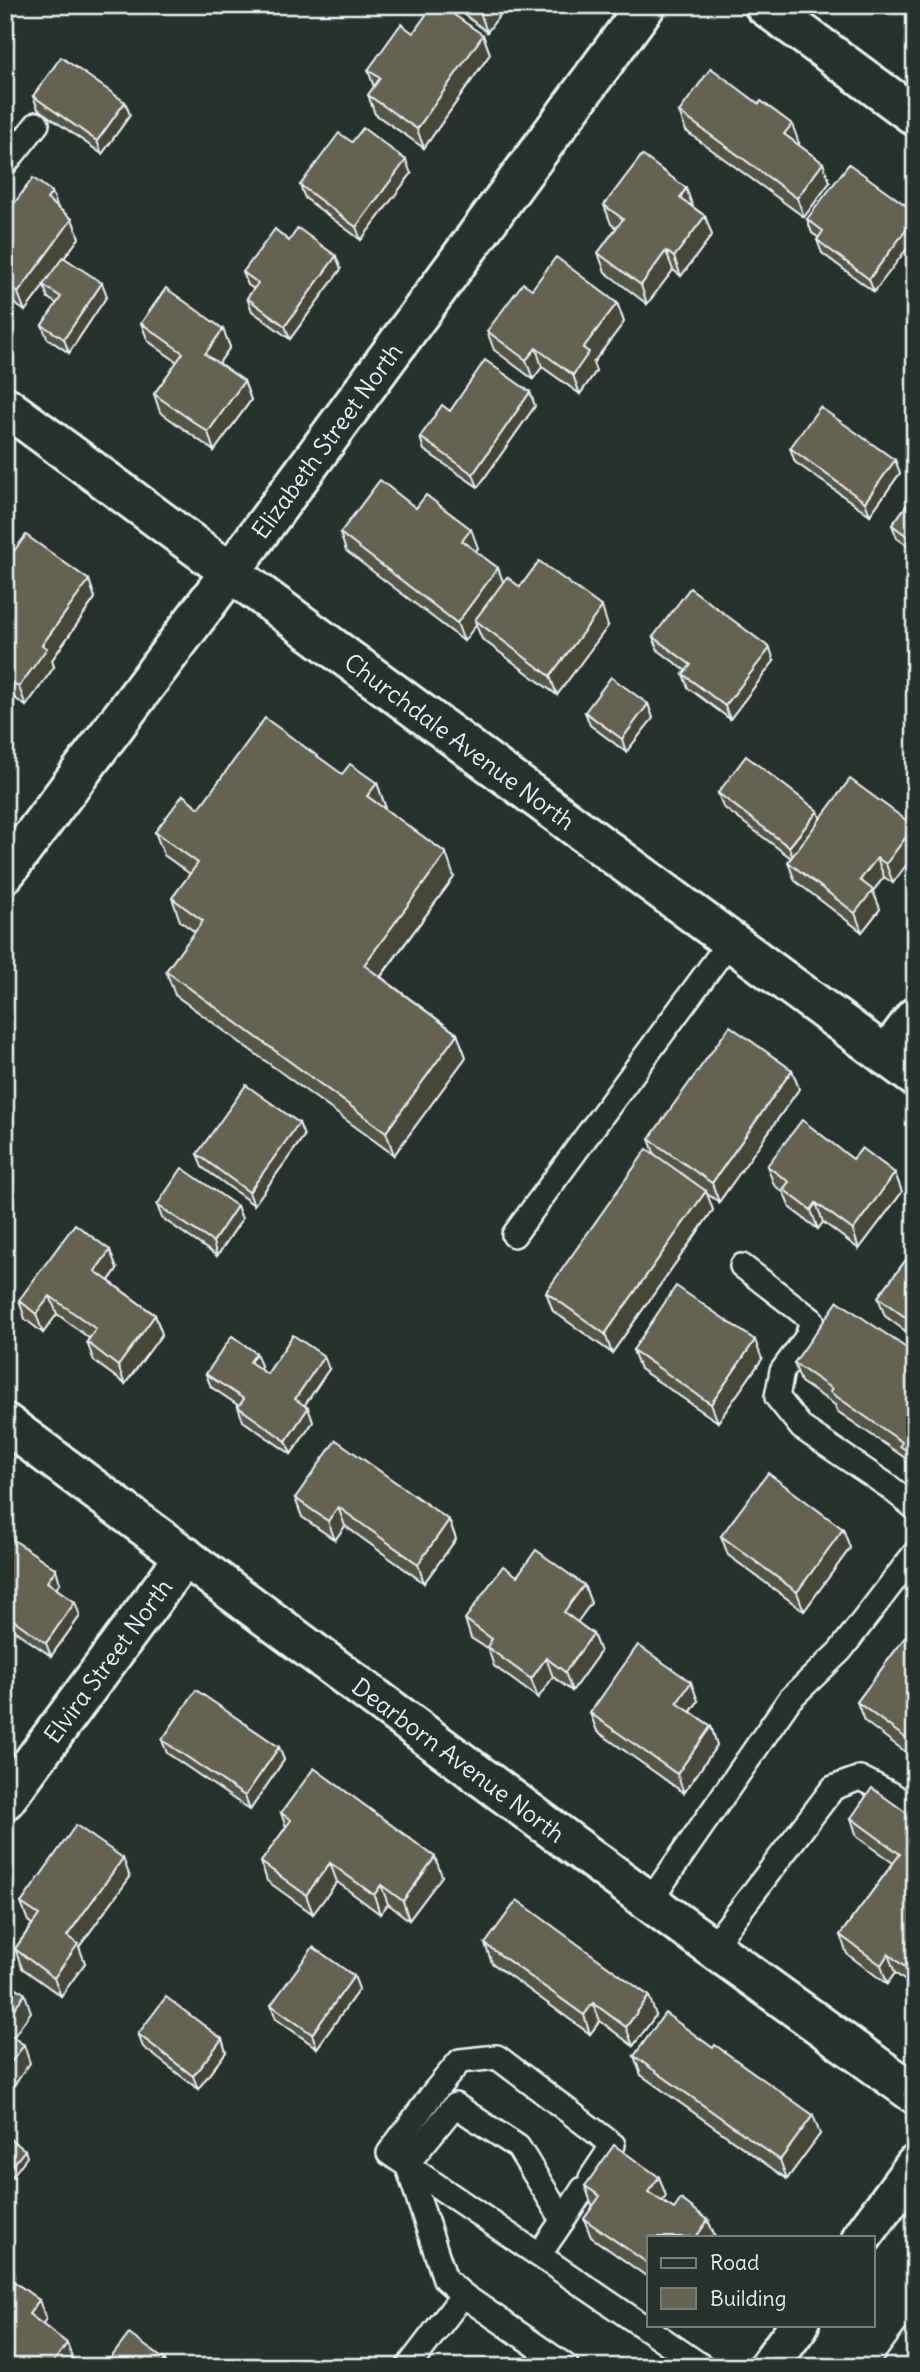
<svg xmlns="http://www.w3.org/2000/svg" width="920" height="2372" font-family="Delius,sans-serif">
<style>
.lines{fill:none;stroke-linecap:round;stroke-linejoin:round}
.service-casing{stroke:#e8f1f8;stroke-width:28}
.minor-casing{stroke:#e8f1f8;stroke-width:44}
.primary-casing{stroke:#e8f1f8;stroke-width:44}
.service{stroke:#26332d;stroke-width:23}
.minor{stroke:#26332d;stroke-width:38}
.primary{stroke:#26332d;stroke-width:38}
.wall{fill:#575645;stroke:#e8f1f8;stroke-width:2}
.shaded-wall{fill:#474638;stroke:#e8f1f8;stroke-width:2}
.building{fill:#656450;stroke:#e8f1f8;stroke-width:2}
.labels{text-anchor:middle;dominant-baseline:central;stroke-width:6;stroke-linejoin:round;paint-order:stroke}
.street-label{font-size:24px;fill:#e8f1f8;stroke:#26332d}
</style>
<rect width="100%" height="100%" fill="#26332d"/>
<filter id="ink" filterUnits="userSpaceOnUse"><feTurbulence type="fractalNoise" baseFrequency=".0143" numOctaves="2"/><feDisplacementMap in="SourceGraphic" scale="14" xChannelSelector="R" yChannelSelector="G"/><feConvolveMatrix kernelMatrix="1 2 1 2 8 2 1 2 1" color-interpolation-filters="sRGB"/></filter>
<g filter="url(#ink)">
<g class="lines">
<defs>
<g id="service">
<polyline points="5,164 37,124"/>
<polyline points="514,1235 730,941"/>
<polyline points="742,1266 812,1320 807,1337 782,1371 777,1397 802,1428 888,1486 915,1508"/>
<polyline points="650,1901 790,1699 840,1651 915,1553"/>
<polyline points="712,1947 833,1788 860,1778 893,1795 915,1811"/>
<polyline points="407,2164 455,2105 518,2147 563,2220 539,2255"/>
<polyline points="407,2164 445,2279 463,2295 567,2367"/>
<polyline points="591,2178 613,2145 497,2057 460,2061 434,2092 389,2153 703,2367"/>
<polyline points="563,2220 583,2189"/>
<polyline points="408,2367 463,2295"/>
<polyline points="894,2367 915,2339"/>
</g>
<g id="minor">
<polyline points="764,5 915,116"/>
<path id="s1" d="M5,406L915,1077"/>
<path id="s2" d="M5,873L231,571L646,5"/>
<polyline points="886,1056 915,1017"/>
<path id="s3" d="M5,1423L677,1922L915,2094"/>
<path id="s4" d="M5,1800L185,1556"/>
</g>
<g id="primary">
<polyline points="862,2237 915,2165"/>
<polyline points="768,2367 799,2325"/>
</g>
</defs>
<!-- service casing -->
<use href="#service" class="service-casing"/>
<!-- minor casing -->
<use href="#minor" class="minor-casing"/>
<!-- primary casing -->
<use href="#primary" class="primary-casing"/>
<!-- service -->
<use href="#service" class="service"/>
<!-- minor -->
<use href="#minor" class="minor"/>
<!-- primary -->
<use href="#primary" class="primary"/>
</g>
<!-- wall -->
<g class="wall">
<polygon points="452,5 507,5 487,32"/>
<polygon points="413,33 483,35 490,54 424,148 375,114 368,95 374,87 368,70"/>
<polygon points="33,96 125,102 130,115 102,154 38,109"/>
<polygon points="679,112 799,143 798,144 830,182 804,217 686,131"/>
<polygon points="411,174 361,240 305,198 300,185"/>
<polygon points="5,199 13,205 58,208 72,219 79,238 64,258 107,296 69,353 47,338 42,325 57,304 48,298 44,286 25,311 5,297"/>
<polygon points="604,205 693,207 705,216 712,235 681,276 673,270 647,304 605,272 598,253 616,228 611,224"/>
<polygon points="915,212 874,292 822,253 817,240 819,238 812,233 807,219"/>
<polygon points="289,241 341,269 290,339 252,311 247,298 254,289 248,285 243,272"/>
<polygon points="532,289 617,303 624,322 593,363 596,371 580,394 542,367 533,379 494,350 487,331"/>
<polygon points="915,296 915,325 911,322 906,308"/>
<polygon points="141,323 223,329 230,347 219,363 244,381 251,400 214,451 160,412 154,394 177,362 148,341"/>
<polygon points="530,392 535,406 478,487 424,450 420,437 450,411"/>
<polygon points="790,448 895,460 900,473 870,515 795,462"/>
<polygon points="915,494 915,551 897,538 892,525"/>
<polygon points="416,508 478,548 475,551 498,568 503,582 520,587 608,626 557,695 482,639 476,625 464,641 346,551 340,533"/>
<polygon points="5,563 89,580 95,598 52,660 54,667 26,706 5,691"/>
<polygon points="653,637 774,661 730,719 688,688 683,674 686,671 658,650"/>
<polygon points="648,704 653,718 626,752 590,725 585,712"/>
<polygon points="342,774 377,783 385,806 384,808 454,877 381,977 457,1034 466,1057 394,1155 175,995 166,971 195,932 180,921 172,898 190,874 164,855 155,832 199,808"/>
<polygon points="718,793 821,819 914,826 893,883 884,877 873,891 880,909 862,932 795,881 788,862 791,858 723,807"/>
<polygon points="792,1070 799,1089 719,1202 707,1194 713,1210 612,1353 553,1311 546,1292 655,1155 649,1139"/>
<polygon points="299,1123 304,1136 254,1205 202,1167 197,1154"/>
<polygon points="853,1159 895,1173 902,1192 859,1249 823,1222 818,1229 790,1208 784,1193 774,1185 767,1166"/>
<polygon points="157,1205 237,1206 242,1219 217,1256 162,1218"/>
<polygon points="915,1248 915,1338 885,1316 878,1297"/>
<polygon points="117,1269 109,1281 155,1315 162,1334 125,1384 94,1361 87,1342 89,1338 57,1314 43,1333 25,1319 19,1300"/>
<polygon points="633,1350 762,1359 718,1422 640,1369"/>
<polygon points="256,1353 261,1366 259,1369 267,1374 329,1369 304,1405 308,1408 313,1422 291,1454 243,1421 238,1407 239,1406 211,1387 206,1374"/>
<polygon points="915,1354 915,1470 907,1464 905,1458 837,1411 835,1405 801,1382 794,1363"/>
<polygon points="295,1498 449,1520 456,1539 424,1583 345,1526 335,1540 302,1517"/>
<polygon points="843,1529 850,1548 804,1611 728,1555 721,1536"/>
<polygon points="5,1534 60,1583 56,1589 80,1616 51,1656 5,1624"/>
<polygon points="517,1576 584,1585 591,1603 577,1622 593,1634 600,1652 572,1691 553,1677 538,1698 494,1666 488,1649 471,1638 465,1619"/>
<polygon points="915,1624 915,1759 864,1721 857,1702"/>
<polygon points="698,1701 691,1712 711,1726 717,1745 684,1793 597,1731 590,1713"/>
<polygon points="162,1740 279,1747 284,1760 250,1810 167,1753"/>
<polygon points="281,1813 442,1876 409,1920 388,1904 380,1914 337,1882 313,1914 267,1881 261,1862 286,1827"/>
<polygon points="851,1818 915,1819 912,1986 895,1973 887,1984 847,1954 840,1935 893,1863 857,1837"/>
<polygon points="130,1877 79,1947 85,1963 61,1996 22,1968 15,1949 32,1924 28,1921 21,1903"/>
<polygon points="485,1944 656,2015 633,2046 600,2021 590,2034 492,1963"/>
<polygon points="354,1976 359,1989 317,2048 276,2019 271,2005"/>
<polygon points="138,2034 222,2039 226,2052 198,2089 143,2047"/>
<polygon points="634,2056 820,2134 787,2179 641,2075"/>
<polygon points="659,2177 666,2196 662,2201 674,2209 708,2220 649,2237 649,2278 591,2237 584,2219 593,2206 592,2205 585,2186"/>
</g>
<!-- shaded-wall -->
<g class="shaded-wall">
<polygon points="481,5 507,5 487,32 479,9"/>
<polygon points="483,35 490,54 424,148 417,129"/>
<polygon points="125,102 130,115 102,154 97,141"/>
<polygon points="792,124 799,143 791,153 784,134"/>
<polygon points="406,160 411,174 361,240 356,227"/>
<polygon points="823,163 830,182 804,217 797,198"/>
<polygon points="686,188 693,207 680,198"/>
<polygon points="52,192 59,211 47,199"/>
<polygon points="705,216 712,235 681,276 674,257"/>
<polygon points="915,218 915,238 874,292 869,279"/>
<polygon points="72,219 79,238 25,311 18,293"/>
<polygon points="666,251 673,270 647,304 641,285"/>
<polygon points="336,256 341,269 290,339 285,326"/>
<polygon points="102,283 107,296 69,353 64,339"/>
<polygon points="617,303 624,322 593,363 596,371 580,394 573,375 583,348"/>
<polygon points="223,329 230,347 212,373 205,354"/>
<polygon points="536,348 542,367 533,379 526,360"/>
<polygon points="244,381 251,400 214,451 208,432"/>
<polygon points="530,392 535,406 478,487 473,474"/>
<polygon points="895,460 900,473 870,515 865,502"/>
<polygon points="471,529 478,548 469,560 462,541"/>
<polygon points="498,568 505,587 475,620 476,625 464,641 457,623"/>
<polygon points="89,580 95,598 52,660 54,667 26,706 19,687 42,645"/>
<polygon points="602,607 608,626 557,695 550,676"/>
<polygon points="770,648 774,661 730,719 725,706"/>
<polygon points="648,704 653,718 626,752 622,739"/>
<polygon points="6,726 12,745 5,755 5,727"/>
<polygon points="377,783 385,806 376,819 367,796"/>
<polygon points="818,811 822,824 794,861 789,847"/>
<polygon points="914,826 915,853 893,883 886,864"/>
<polygon points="446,853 454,877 372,988 364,965"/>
<polygon points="877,858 884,877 873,891 880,909 862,932 855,913 860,880"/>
<polygon points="457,1034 466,1057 394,1155 386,1132"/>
<polygon points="792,1070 799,1089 719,1202 712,1183"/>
<polygon points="299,1123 304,1136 254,1205 249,1192"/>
<polygon points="895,1173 902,1192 859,1249 853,1230"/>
<polygon points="706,1191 713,1210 612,1353 605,1334"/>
<polygon points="816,1203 823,1222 818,1229 811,1210"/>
<polygon points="237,1206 242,1219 217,1256 213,1242"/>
<polygon points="110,1250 117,1269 102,1290 95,1271"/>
<polygon points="50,1296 57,1314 43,1333 36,1314"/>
<polygon points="155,1315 162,1334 125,1384 118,1366"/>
<polygon points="755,1340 762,1359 718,1422 711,1404"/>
<polygon points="256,1353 261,1366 254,1376 250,1362"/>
<polygon points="324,1356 329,1369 300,1412 295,1399"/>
<polygon points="308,1408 313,1422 291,1454 286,1441"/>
<polygon points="338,1507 345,1526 335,1540 328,1521"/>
<polygon points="449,1520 456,1539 424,1583 418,1564"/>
<polygon points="843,1529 850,1548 804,1611 797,1592"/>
<polygon points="56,1569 60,1583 51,1595 47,1582"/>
<polygon points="584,1585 591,1603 571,1631 564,1612"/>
<polygon points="75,1602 80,1616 51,1656 46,1643"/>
<polygon points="593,1634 600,1652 572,1691 565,1672"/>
<polygon points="546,1658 553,1677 538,1698 531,1679"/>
<polygon points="691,1682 698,1701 684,1721 677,1703"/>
<polygon points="711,1726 717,1745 684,1793 677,1774"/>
<polygon points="279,1747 284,1760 250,1810 245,1796"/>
<polygon points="435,1857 442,1876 409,1920 403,1901"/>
<polygon points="123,1858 130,1877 79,1947 85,1963 61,1996 54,1978 67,1936"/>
<polygon points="330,1863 337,1882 313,1914 306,1895"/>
<polygon points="381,1885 388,1904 380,1914 374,1895"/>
<polygon points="888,1954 895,1973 887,1984 881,1965"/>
<polygon points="915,1954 915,1982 912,1986 905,1967"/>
<polygon points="354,1976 359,1989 317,2048 312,2034"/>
<polygon points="25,1994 31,2012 7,2046 5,2042 5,2020"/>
<polygon points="649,1996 656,2015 633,2046 626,2027"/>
<polygon points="593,2003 600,2021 590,2034 584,2015"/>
<polygon points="222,2039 226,2052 198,2089 193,2076"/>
<polygon points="24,2045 30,2063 5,2098 5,2070"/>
<polygon points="813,2115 820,2134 787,2179 780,2160"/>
<polygon points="25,2150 27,2157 8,2182 5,2175"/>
<polygon points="659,2177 666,2196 655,2211 648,2192"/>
<polygon points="708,2220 715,2237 696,2237"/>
<polygon points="39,2300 46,2319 36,2333 29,2314"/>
<polygon points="67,2343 74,2362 70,2367 50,2367"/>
<polygon points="165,2360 168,2367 160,2367"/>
</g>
<!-- building -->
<g class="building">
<polygon points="433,5 440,5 483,35 417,129 368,95 380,78 368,70 401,24 413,33"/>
<polygon points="61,57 125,102 97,141 33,96"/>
<polygon points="711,68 759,104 761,101 792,124 784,134 823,163 797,198 679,112"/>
<polygon points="363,128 406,160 356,227 300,185 339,133 352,142"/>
<polygon points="642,155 686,188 680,198 705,216 674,257 666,251 641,285 598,253 623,219 604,205"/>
<polygon points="849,164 915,212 915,218 869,279 817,240 823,231 807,219"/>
<polygon points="33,178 52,192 47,199 72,219 18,293 5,283 5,199 13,205"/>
<polygon points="298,228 336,256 285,326 247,298 258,283 243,272 275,229 289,241"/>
<polygon points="63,257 102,283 64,339 42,325 61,297 43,285"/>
<polygon points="556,257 617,303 583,348 589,352 573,375 536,348 526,360 487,331 523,283 532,289"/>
<polygon points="166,288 223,329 205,354 244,381 208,432 154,394 183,353 141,323"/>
<polygon points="915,296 915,315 906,308"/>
<polygon points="485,360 530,392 473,474 420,437 442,405 450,411"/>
<polygon points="820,407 895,460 865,502 790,448"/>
<polygon points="380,480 416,508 426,495 471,529 462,541 498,568 457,623 340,533"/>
<polygon points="915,494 915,542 892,525"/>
<polygon points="26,535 89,580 42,645 47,648 19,687 5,677 5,589 11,581 5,577 5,563"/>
<polygon points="539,561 602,607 550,676 475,620 507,577 520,587"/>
<polygon points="690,588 770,648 725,706 683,674 691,665 653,637"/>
<polygon points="611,677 648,704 622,739 585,712"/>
<polygon points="265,718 342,774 350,764 377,783 367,796 446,853 364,965 457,1034 386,1132 166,971 203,921 172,898 198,863 155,832 183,795 199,808"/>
<polygon points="746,756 818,811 789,847 718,793"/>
<polygon points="850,779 914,826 886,864 877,858 860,880 873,890 855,913 788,862"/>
<polygon points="730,1026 792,1070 712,1183 649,1139"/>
<polygon points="246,1085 299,1123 249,1192 197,1154"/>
<polygon points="802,1120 853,1159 862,1148 895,1173 853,1230 816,1203 811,1210 783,1189 789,1182 767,1166"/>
<polygon points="647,1149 706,1191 605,1334 546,1292"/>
<polygon points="182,1168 237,1206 213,1242 157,1205"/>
<polygon points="75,1224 110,1250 95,1271 155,1315 118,1366 87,1342 96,1329 50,1296 36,1314 19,1300"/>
<polygon points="915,1248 915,1320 913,1323 878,1297"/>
<polygon points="676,1286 755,1340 711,1404 633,1350"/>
<polygon points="838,1301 915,1354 915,1456 900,1446 902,1442 830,1392 832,1389 794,1363"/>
<polygon points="293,1335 324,1356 295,1399 308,1408 286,1441 238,1407 244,1399 206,1374 232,1336 256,1353 250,1362 267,1374"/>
<polygon points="336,1440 449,1520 418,1564 338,1507 328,1521 295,1498"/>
<polygon points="768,1473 843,1529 797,1592 721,1536"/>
<polygon points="5,1534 56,1569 47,1582 75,1602 46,1643 5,1614"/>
<polygon points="536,1550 584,1585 564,1612 593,1634 565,1672 546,1658 531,1679 487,1647 492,1639 465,1619 503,1566 517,1576"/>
<polygon points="915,1624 915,1745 857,1702"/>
<polygon points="638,1645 691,1682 677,1703 711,1726 677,1774 590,1713"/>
<polygon points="196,1690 279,1747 245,1796 162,1740"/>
<polygon points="314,1768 435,1857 403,1901 381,1885 374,1895 330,1863 306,1895 261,1862 291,1820 281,1813"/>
<polygon points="872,1788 915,1819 915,1929 913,1931 915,1932 915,1954 905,1967 888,1954 881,1965 840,1935 900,1854 851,1818"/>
<polygon points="76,1825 123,1858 67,1936 78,1944 54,1978 15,1949 39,1915 21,1903"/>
<polygon points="517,1900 649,1996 626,2027 593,2003 584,2015 485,1944"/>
<polygon points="313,1947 354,1976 312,2034 271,2005"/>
<polygon points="5,1979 25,1994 5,2020"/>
<polygon points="166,1997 222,2039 193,2076 138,2034"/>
<polygon points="665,2013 713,2048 715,2045 813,2115 780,2160 634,2056"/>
<polygon points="5,2031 24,2045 5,2070"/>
<polygon points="5,2135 25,2150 5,2175"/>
<polygon points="614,2145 659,2177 648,2192 674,2209 681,2199 708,2220 696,2237 649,2237 649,2264 584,2219 600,2196 585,2186"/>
<polygon points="5,2275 39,2300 29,2314 67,2343 50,2367 5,2367"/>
<polygon points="129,2334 165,2360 160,2367 104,2367"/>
</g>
</g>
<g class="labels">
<!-- street labels -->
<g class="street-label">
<text stroke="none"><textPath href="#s2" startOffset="539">Elizabeth Street North</textPath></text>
<text stroke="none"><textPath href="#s1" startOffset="565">Churchdale Avenue North</textPath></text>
<text stroke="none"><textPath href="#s4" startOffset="173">Elvira Street North</textPath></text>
<text stroke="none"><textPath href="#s3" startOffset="565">Dearborn Avenue North</textPath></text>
</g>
</g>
<!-- margin -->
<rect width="920" height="2372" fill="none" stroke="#26332d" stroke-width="28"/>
<rect x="14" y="14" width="892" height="2344" fill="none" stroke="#e8f1f8" stroke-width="2.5" filter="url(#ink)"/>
<!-- legend -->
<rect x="647" y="2236" width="228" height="91" fill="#26332d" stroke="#747f7e" stroke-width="2"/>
<rect x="661" y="2258" width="35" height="10" fill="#26332d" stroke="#747f7e" stroke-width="2"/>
<text x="710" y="2270" font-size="21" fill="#e8f1f8">Road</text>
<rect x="661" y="2288" width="35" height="21" fill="#656450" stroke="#747f7e" stroke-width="2"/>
<text x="710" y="2306" font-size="21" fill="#e8f1f8">Building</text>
</svg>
